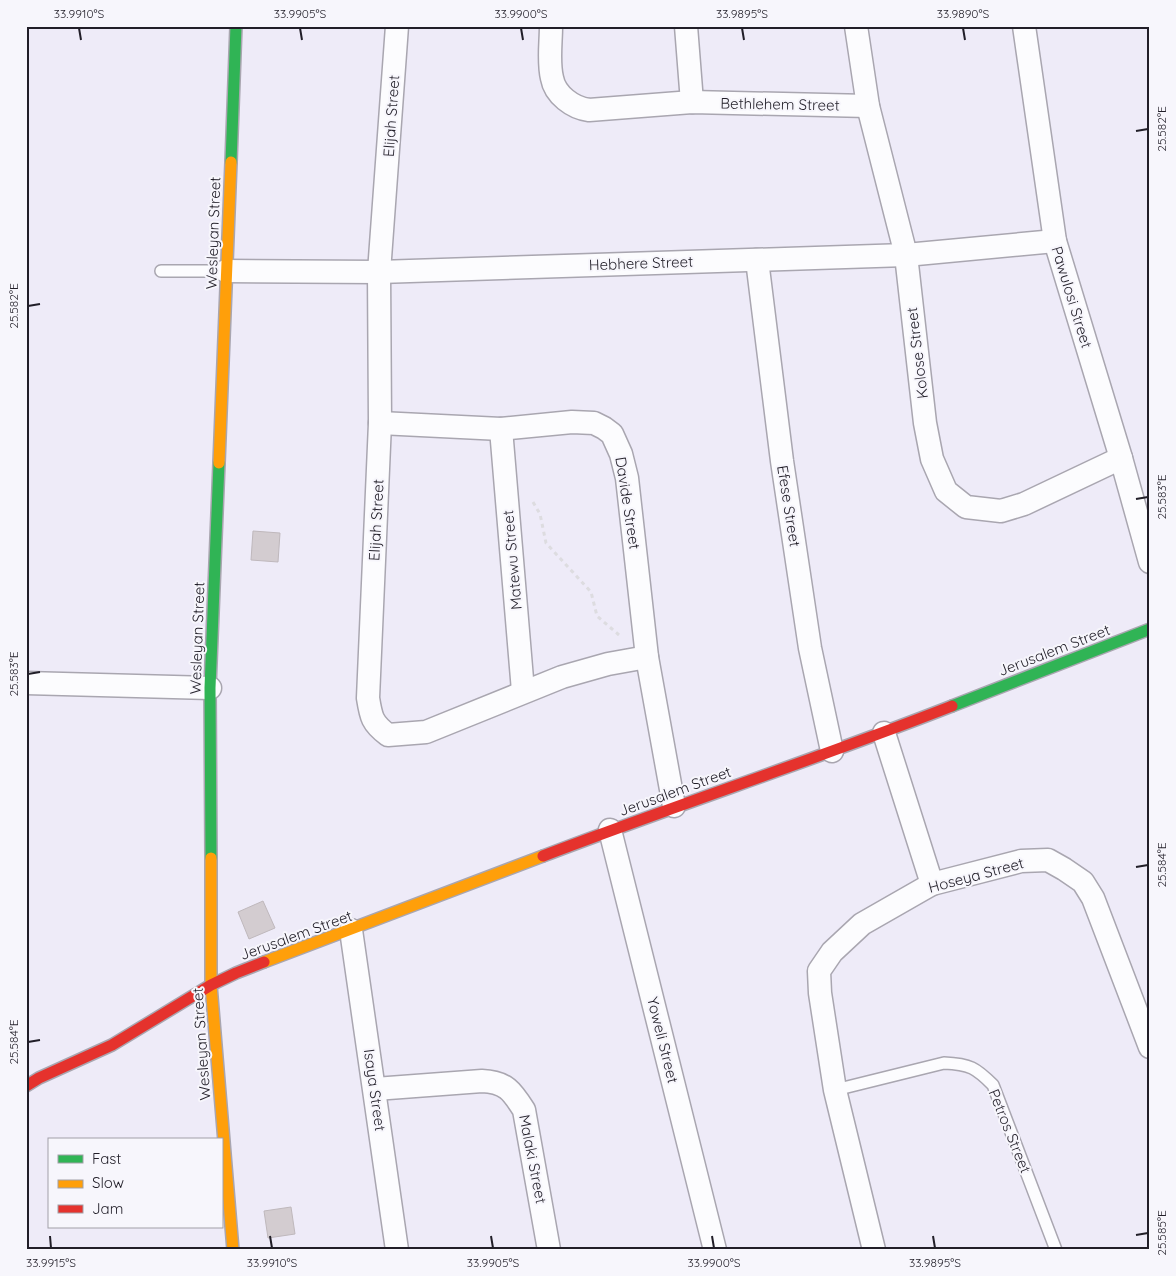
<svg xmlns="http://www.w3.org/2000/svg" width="1176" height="1276" font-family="Quicksand,sans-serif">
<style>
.building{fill:#d3ccd0;stroke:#bfb8bc}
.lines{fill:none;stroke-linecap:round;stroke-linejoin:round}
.lane-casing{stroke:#a9a6b0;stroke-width:14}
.street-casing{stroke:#a9a6b0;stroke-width:25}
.fast-casing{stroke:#a9a6b0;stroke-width:14}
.slow-casing{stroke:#a9a6b0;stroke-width:14}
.jam-casing{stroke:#a9a6b0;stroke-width:14}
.path{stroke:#dddce0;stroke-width:3;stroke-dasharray:4 4;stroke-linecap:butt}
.lane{stroke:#fcfcfe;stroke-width:11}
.street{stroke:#fcfcfe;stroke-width:22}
.fast{stroke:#30b455;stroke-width:11}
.slow{stroke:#ff9f0a;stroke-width:11}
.jam{stroke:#e5322d;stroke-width:11}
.ticks{fill:none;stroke:#211e28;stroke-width:2}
.labels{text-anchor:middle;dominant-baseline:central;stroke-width:4;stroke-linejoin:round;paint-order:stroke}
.street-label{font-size:15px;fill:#211e28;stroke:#f7f6fc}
.neatline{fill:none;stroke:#211e28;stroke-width:2}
.ticks-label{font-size:12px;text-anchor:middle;fill:#211e28}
</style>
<rect width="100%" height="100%" fill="#eeebf8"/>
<!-- building -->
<g class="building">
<polygon points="253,531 280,533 278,562 251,560"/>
<polygon points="263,901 275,928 249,939 238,912"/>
<polygon points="291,1207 295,1234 268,1238 264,1211"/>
</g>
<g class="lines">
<defs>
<g id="lane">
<polyline points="161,271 226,271"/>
<path d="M835,1090L944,1063C970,1064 976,1068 993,1085L1056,1250"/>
</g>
<g id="street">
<path d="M397,26L379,272L380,423L368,698C371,717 372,723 388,735L426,732L562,677L608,664L647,657"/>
<path d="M551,26C551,43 548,62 552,78C555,95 573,108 589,110L692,102L868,106"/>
<polyline points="686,26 692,102"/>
<polyline points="856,26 868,106 906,255 925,423 932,459 946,491 966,507 1001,511 1024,504 1121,458"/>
<polyline points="1024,26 1055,241 1121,458 1150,562"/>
<polyline points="757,260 782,461 810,648 832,751"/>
<polyline points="226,271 379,272 906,255 1055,241"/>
<polyline points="380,423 501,429 572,422 594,423 604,428 612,434 621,454 627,478 647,657 674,806"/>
<polyline points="501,429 523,691"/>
<polyline points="26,683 210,688"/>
<polyline points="884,733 932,884"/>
<polyline points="610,830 715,1250"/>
<polyline points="351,930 397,1250"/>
<path d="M375,1089L482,1081C506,1082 512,1091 524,1110L549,1250"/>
<polyline points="874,1250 835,1090 820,993 819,971 832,952 862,924 932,884 1021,861 1048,860 1064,869 1083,882 1093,898 1150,1047"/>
</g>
<g id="fast">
<polyline points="231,162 236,26"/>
<polyline points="952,706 1150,629"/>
<polyline points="211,858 210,688 219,463"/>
</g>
<g id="slow">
<polyline points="219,463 231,162"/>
<polyline points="211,858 211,985 233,1250"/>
<polyline points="264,962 543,856"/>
</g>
<g id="jam">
<path d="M543,856C679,804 817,759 952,706"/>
<polyline points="26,1086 39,1078 112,1045 211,985 236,973 264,962"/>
</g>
</defs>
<!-- lane casing -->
<use href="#lane" class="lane-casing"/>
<!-- street casing -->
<use href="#street" class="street-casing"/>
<!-- fast casing -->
<use href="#fast" class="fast-casing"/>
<!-- slow casing -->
<use href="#slow" class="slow-casing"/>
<!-- jam casing -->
<use href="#jam" class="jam-casing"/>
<!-- path -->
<polyline class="path" points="533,502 540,514 546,543 591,592 597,616 619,635"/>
<!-- lane -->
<use href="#lane" class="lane"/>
<!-- street -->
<use href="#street" class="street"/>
<!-- fast -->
<use href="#fast" class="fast"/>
<!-- slow -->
<use href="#slow" class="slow"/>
<!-- jam -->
<use href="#jam" class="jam"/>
</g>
<!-- ticks -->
<path class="ticks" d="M79,28L81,40M300,28L302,40M521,28L523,40M742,28L744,40M963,28L965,40M1136,131L1148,129M28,306L40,304M1136,499L1148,497M28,674L40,672M1136,867L1148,865M28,1042L40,1040M1136,1235L1148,1233M50,1236L51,1248M270,1236L272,1248M491,1236L493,1248M712,1236L714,1248M933,1236L935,1248"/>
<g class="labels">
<!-- street labels -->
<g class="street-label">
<text transform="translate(780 104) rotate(1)">Bethlehem Street</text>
<text transform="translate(391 116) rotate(-86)">Elijah Street</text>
<text transform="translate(213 233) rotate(-88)">Wesleyan Street</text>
<text transform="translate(641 263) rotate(-2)">Hebhere Street</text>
<text transform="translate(1072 297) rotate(73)">Pawulosi Street</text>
<text transform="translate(917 353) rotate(-97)">Kolose Street</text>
<text transform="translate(628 503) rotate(81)">Davide Street</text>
<text transform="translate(789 506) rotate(81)">Efese Street</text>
<text transform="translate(376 520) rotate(-87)">Elijah Street</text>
<text transform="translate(512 560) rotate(-95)">Matewu Street</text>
<text transform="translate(197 638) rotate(-88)">Wesleyan Street</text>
<text transform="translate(1054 650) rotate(-21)">Jerusalem Street</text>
<text transform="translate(675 791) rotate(-20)">Jerusalem Street</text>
<text transform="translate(976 875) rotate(-15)">Hoseya Street</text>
<text transform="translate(296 935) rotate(-20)">Jerusalem Street</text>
<text transform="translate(663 1040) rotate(76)">Yoweli Street</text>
<text transform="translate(201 1044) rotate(-94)">Wesleyan Street</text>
<text transform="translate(375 1090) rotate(82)">Isaya Street</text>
<text transform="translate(1010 1131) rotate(68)">Petros Street</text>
<text transform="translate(533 1159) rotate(79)">Malaki Street</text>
</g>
</g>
<!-- border -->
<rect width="1176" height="1276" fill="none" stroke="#f7f6fc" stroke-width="55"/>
<!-- legend -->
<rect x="48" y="1138" width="175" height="90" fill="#f7f6fc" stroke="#a1a0a7"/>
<rect x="58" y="1155" width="25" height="8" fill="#30b455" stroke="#a1a0a7"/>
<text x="92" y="1164" font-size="15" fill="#211e28">Fast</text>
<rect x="58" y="1180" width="25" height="8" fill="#ff9f0a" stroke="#a1a0a7"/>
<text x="92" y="1188" font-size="15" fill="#211e28">Slow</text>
<rect x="58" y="1205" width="25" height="8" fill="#e5322d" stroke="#a1a0a7"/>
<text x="92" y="1214" font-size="15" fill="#211e28">Jam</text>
<rect x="28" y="28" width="1120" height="1220" class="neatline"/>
<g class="ticks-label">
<text x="79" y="18">33.9910°S</text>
<text x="300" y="18">33.9905°S</text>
<text x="521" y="18">33.9900°S</text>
<text x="742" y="18">33.9895°S</text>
<text x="963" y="18">33.9890°S</text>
<text transform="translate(1162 129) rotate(-90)" y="4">25.582°E</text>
<text transform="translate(14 306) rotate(-90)" y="4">25.582°E</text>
<text transform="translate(1162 497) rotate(-90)" y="4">25.583°E</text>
<text transform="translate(14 674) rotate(-90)" y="4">25.583°E</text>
<text transform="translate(1162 865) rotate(-90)" y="4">25.584°E</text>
<text transform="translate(14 1042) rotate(-90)" y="4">25.584°E</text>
<text transform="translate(1162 1233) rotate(-90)" y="4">25.585°E</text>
<text x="51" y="1267">33.9915°S</text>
<text x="272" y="1267">33.9910°S</text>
<text x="493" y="1267">33.9905°S</text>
<text x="714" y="1267">33.9900°S</text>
<text x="935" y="1267">33.9895°S</text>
</g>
</svg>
